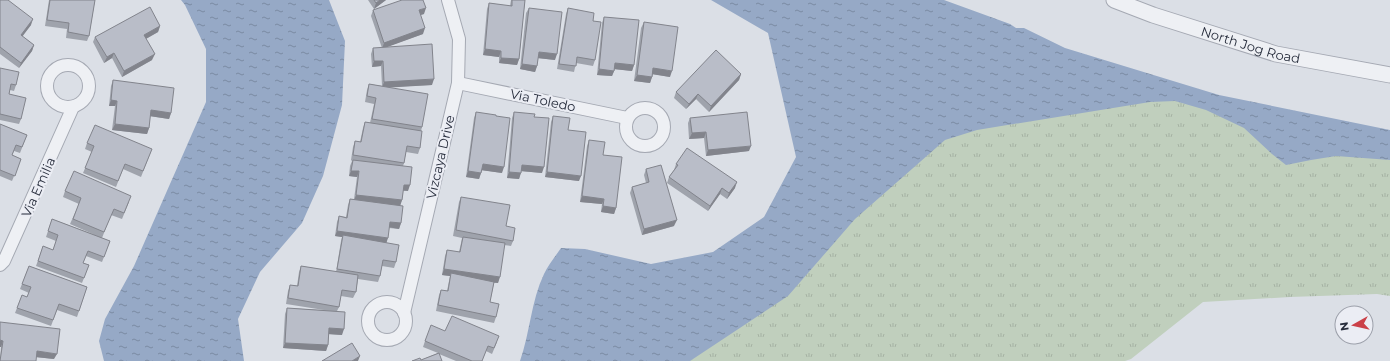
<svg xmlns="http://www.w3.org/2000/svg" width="1390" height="361" font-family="Montserrat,sans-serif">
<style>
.grass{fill:url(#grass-tufts)}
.water{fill:url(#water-ripples)}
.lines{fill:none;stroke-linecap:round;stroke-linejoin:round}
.minor-casing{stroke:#a5a9b3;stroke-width:14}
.tertiary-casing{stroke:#a5a9b3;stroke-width:17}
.minor{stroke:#eef0f4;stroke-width:12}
.tertiary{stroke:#eef0f4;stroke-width:15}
.wall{fill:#9fa3ac}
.shaded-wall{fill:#82848c}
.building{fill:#b9bdc8;stroke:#82848c}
.labels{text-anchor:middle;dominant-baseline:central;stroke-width:4;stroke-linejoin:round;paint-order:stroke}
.street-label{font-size:13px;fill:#262c3b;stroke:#ebedf4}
</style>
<defs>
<pattern id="grass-tufts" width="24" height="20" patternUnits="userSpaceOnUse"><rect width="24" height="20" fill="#c0cfbd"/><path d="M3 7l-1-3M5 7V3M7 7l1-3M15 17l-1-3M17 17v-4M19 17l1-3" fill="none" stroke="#a5b2a3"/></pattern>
<pattern id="water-ripples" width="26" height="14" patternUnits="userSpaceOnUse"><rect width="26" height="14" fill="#96a9c6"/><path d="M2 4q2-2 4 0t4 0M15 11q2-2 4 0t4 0" fill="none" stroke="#7a8aa2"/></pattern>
</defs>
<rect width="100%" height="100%" fill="#dbdfe6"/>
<!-- grass -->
<polygon class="grass" points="1140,87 1390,148 1390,296 1377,294 1290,297 1203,302 1131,359 1125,361 652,361 936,119"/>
<!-- water -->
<g class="water">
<polygon points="181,0 329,0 345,41 342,105 323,176 302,223 260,272 238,319 244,361 104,361 99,341 105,319 134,266 206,102 206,49 185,5"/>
<path d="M711,0H944L1010,24L1016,28H1024L1065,48L1219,95L1390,130V160L1336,156L1311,160L1286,165L1272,154L1244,128L1206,110L1175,101L1150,102L977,130L945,140L855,219L788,296L690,361H520C530,333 531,301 544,274C548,265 555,257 561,248L585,249L651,264L713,252L764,217L796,157L768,33Z"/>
</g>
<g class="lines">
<defs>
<g id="minor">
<circle cx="68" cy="86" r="21"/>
<polyline points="458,83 627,118"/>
<circle cx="645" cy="127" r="19"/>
<polyline points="0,265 4,261 73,107"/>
<circle cx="387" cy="321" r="19"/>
<polyline points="404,313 458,83 459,39 448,0"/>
</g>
<g id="tertiary">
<path id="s1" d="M1114,0L1153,15L1276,54L1390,75"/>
</g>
</defs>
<!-- minor casing -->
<use href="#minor" class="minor-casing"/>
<!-- tertiary casing -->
<use href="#tertiary" class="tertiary-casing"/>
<!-- minor -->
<use href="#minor" class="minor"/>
<!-- tertiary -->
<use href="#tertiary" class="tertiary"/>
</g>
<!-- wall -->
<g class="wall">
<polygon points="0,0 31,25 22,36 34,45 32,51 19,68 0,54"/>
<polygon points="49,0 95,0 89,36 87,41 66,38 67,29 45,26"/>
<polygon points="368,0 386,0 374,9"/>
<polygon points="511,0 525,0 519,59 517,65 499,63 499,57 483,55 487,9 489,3 510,6"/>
<polygon points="529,8 555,60 538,58 537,66 535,72 520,69 526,13"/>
<polygon points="568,8 593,21 595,60 593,66 576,63 574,72 557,69 566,14"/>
<polygon points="373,10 424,14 420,15 423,34 386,47 432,85 389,87 422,127 421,131 420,148 418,154 406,152 404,163 403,166 408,191 403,191 402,200 400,206 401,223 399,229 389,228 386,243 396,262 394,268 382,266 380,276 378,282 358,279 356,292 353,298 341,296 339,307 337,311 342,335 329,334 328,345 326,351 283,348 285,314 287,308 324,310 286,304 288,291 290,285 297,286 299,272 301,266 336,272 341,241 342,237 335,236 337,222 339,216 346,217 348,205 350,199 354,199 357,177 349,176 350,166 352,161 351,160 353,147 355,141 360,142 363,128 365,122 370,123 374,104 365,102 367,90 369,84 382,86 381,66 372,67 371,54 373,48 382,48 371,16"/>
<polygon points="604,17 634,65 632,71 615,69 612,76 597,75 602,23"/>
<polygon points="644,22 670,77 653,74 650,83 634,81 641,28"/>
<polygon points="160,26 158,32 146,39 152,60 122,77 112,58 104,63 93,42 95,37"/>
<polygon points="0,68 16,85 14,91 10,90 9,94 21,119 19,124 0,120"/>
<polygon points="741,74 739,80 709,112 696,99 686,109 674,98 676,92"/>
<polygon points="113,80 171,113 169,119 150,116 149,128 147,134 112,130 115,106 109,106 111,86"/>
<polygon points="476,112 502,173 482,170 479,179 466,177 474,118"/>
<polygon points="514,112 534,117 542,173 521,171 519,179 507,178 512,118"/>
<polygon points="553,116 568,130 579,181 545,177 551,122"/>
<polygon points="690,118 749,151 706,156 704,138 689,139 688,123"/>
<polygon points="0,124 27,135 20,153 14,151 12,155 21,159 12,181 0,176"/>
<polygon points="589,140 603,155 616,208 614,214 601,212 602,204 580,202 587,146"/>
<polygon points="87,143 152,149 141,177 123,169 116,187 83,173 92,152 85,149"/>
<polygon points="676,164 735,188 727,199 720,194 708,211 667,183 669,177 674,170"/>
<polygon points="646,169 674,226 642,235 630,193 632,187 646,183 644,175"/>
<polygon points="65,191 129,202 122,219 111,215 102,238 110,241 102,262 86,256 83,263 89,265 82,283 36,266 43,246 53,250 56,241 46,237 52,219 95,235 70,224 79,204 63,197"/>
<polygon points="461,197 506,226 513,241 511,246 504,245 498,283 494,283 490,302 496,317 494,323 436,311 439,295 441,290 447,291 450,276 442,275 445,256 447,250 459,252 461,243 462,238 453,236 459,202"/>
<polygon points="29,266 87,287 77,317 57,310 51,326 15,313 22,295 27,297 29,293 20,289"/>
<polygon points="0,322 54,359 36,357 36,361 0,361 1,347"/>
<polygon points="445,331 497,342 492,354 486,351 482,361 456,361 439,354 421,360 438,353 423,347 425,341"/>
</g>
<!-- shaded-wall -->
<g class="shaded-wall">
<polygon points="380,0 386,0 374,9 376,3"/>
<polygon points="426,8 424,14 417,16 419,10"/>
<polygon points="33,19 31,25 19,41 21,35"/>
<polygon points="160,26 158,32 142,41 144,35"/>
<polygon points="425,28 423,34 382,49 384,43"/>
<polygon points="34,45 32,51 19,68 21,63"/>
<polygon points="485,49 501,51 499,57 483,55"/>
<polygon points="539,52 557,54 555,60 537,58"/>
<polygon points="114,53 112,58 104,63 107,57"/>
<polygon points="155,54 152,60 122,77 124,71"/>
<polygon points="501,58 519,59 517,65 499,63"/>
<polygon points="374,61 383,61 381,66 372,67"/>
<polygon points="615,63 634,65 632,71 613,69"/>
<polygon points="522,64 537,66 535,72 520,69"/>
<polygon points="653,68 672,71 670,77 651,74"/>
<polygon points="599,69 614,71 612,76 597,75"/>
<polygon points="741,74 739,80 709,112 711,106"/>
<polygon points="637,75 652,77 650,83 634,81"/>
<polygon points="434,79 432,85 382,88 384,82"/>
<polygon points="698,94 696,99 686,109 689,104"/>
<polygon points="111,100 117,101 115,106 109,106"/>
<polygon points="151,110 171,113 169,119 149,116"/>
<polygon points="115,124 149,128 147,134 112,130"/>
<polygon points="706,132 704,138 689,139 692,133"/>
<polygon points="751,146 749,151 706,156 708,150"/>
<polygon points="483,164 504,167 502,173 480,170"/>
<polygon points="522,165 544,167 542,173 520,171"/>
<polygon points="351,171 359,171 357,177 349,176"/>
<polygon points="468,171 481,173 479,179 466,177"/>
<polygon points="509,172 521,173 519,179 507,178"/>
<polygon points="547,172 581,176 579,181 545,177"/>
<polygon points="737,182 735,188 727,199 729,193"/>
<polygon points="404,185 410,185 408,191 401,190"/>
<polygon points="722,188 720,194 708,211 710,206"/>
<polygon points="356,195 402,200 400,206 354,201"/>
<polygon points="582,196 604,199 602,204 580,202"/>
<polygon points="603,206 616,208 614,214 601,212"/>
<polygon points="677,220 674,226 642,235 644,229"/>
<polygon points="390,222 401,223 399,229 388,227"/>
<polygon points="337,231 388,238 386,244 343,235 342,237 335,236"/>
<polygon points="444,269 500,277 498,283 451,276 451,273 450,276 442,275"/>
<polygon points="329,328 344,329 342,335 327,334"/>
<polygon points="0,340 3,341 1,347 0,347"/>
<polygon points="285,343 328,345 326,351 283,348"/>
<polygon points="37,351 57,354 54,359 35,357"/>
<polygon points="360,356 358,361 352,361"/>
</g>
<!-- building -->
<g class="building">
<polygon points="0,0 8,0 33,19 21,35 34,45 21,63 0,47"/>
<polygon points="50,0 95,0 89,36 68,32 69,23 47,20"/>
<polygon points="374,0 380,0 376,3"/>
<polygon points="402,0 423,0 426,8 419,10 425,28 384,43 373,10"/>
<polygon points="512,0 525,0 519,59 501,58 501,51 485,49 489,3 512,6"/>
<polygon points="150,7 160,26 144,35 155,54 124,71 114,53 107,57 95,37"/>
<polygon points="529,8 562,12 557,54 539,52 537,66 522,64"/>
<polygon points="568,8 594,13 593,21 601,22 595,60 577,57 576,66 559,64"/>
<polygon points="604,17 639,20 634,65 615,63 614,71 599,69"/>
<polygon points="644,22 678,27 672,71 653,68 652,77 637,75"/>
<polygon points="432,44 434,79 384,82 383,61 374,61 373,48"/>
<polygon points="716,50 741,74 711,106 698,94 689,104 676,92"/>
<polygon points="0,68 19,72 16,85 11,84 9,94 26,98 21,119 0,114"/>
<polygon points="113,80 174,88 171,113 151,110 149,128 115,124 117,101 111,100"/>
<polygon points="369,84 428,94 422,127 372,119 376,98 367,96"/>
<polygon points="476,112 496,115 496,116 510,118 504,167 483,164 481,173 468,171"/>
<polygon points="514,112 535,114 534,117 549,118 544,167 522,165 521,173 509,172"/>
<polygon points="747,112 751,146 708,150 706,132 692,133 690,118"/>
<polygon points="553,116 570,118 568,130 586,132 581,176 547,172"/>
<polygon points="365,122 422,131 420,148 407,146 404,163 353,155 355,141 361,142"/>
<polygon points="0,124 27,135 22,147 16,145 12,155 21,159 15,176 0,170"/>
<polygon points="95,125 152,149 143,171 125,164 118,181 85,168 94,146 87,143"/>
<polygon points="589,140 605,142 603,155 622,157 616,208 603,206 604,199 582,196"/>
<polygon points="687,148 737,182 729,193 722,188 710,206 669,177 678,165 676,164"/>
<polygon points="353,160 412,167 410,185 404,185 402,200 356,195 359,171 351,171"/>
<polygon points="661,165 677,220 644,229 632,187 649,182 646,169"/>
<polygon points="74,171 131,196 124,213 114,209 104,232 73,219 81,198 65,191"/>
<polygon points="461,197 510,205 506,226 515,228 513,241 456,230"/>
<polygon points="350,199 403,206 401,223 390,222 388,238 337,231 339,216 347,218"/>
<polygon points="52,219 110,241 104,257 88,251 83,263 89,265 84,278 38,261 43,246 53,250 58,235 48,231"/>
<polygon points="343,235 399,245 396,262 383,260 380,276 337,269"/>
<polygon points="463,237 505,243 500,277 444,269 447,250 460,252"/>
<polygon points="29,266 87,287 79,311 59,304 53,320 17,308 22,295 27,297 31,287 22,284"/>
<polygon points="301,266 358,275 356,292 342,290 339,307 288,298 290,285 298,286"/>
<polygon points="451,273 494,282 490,302 499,304 496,317 438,305 441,290 448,291"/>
<polygon points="287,308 345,312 344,329 329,328 328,345 285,343"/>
<polygon points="452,316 499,336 494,348 488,346 482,361 472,361 425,341 431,325 445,331"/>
<polygon points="0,322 60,329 57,354 37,351 36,361 0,361 3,341 0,340"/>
<polygon points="352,343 360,356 352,361 322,361"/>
<polygon points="439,353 442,361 412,361 420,358 421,360"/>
</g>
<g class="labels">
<!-- street labels -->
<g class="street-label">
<text stroke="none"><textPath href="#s1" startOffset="144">North Jog Road</textPath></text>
<text transform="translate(543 100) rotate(12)">Via Toledo</text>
<text transform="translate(440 157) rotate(-77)">Vizcaya Drive</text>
<text transform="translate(38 187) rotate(-66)">Via Emilia</text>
</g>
</g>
<!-- north arrow -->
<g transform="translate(1354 325) rotate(262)"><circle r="19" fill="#ebedf4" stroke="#9ca0aa"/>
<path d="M0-3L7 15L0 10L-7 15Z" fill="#cb4048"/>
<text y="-6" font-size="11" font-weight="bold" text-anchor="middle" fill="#262c3b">N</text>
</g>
</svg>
